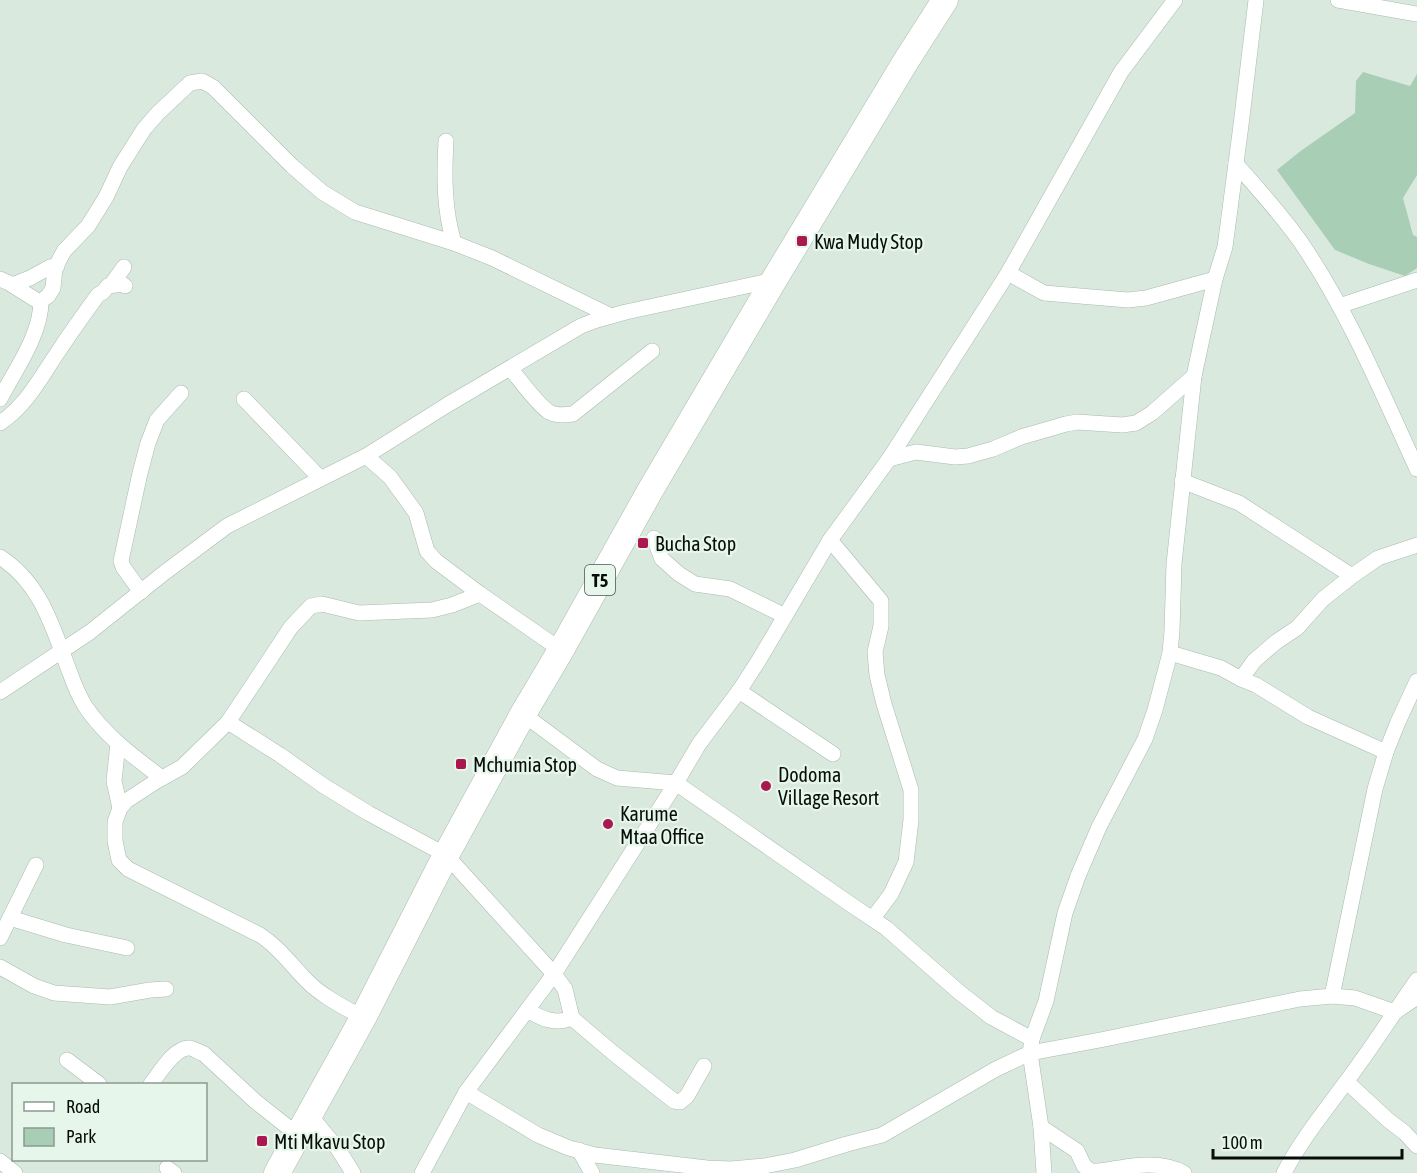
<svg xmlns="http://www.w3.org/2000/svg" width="1417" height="1173" font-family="'Asap Condensed',sans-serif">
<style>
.green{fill:#a9ceb6}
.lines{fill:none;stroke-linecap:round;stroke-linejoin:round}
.street-casing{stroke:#abbab0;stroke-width:16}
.highway-casing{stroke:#abbab0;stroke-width:27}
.street{stroke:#fff;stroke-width:15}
.highway{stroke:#fff;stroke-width:26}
.poi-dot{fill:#aa184f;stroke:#e6f6eb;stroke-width:2}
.labels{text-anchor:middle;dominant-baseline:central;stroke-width:4.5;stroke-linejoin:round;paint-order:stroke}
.shield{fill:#e6f6eb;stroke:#4b534e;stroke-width:1.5}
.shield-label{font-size:18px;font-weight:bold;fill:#080d0a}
.poi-label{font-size:20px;fill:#080d0a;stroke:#e6f6eb;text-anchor:start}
</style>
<rect width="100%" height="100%" fill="#d9e9de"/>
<!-- green -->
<polygon class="green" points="1363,72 1410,86 1417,74 1417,175 1403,198 1413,235 1417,237 1417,268 1405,276 1369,264 1335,250 1277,170 1302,150 1355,113 1356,81"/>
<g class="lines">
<defs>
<g id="street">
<polyline points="1338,0 1417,14"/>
<path d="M446,141C444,176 444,210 454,243"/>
<path d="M1236,164C1258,189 1281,214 1300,241C1348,311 1382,393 1417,469"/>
<polyline points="1008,273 1044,293 1128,300 1146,298 1215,279"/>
<polyline points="0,279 9,283 36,300 41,301 48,296 53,288 55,268 64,251 88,226 106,197 120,167 144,129 158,113 190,83 202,81 213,87 292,166 322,192 355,212 454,243 492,258 611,316"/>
<polyline points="12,285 30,278 50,267 57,266"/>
<polyline points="111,285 124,267"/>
<polyline points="1339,306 1417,280"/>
<path d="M510,368C520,380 536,403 549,412C556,416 565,415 573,414L652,351"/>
<path d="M0,399C15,370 41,335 41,301"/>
<polyline points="244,399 320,478"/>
<path d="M0,423C27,405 40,378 58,352C71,332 84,314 98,295L103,292L108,286L122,284L125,286"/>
<polyline points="366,456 390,477 416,513 427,551 436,561 480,594 561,650"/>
<polyline points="889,459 916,452 955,457 968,456 993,449 1021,437 1066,424 1077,422 1122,425 1136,423 1152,413 1194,376"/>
<polyline points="1182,481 1239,503 1352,576"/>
<polyline points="654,538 662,559 679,574 695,584 730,589 785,616"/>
<polyline points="830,540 881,601 881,626 875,652 877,675 884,704 911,790 911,820 906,862 891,894 873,918"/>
<path d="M0,557C42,584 53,629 70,673C74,684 79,696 85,706C105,736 134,757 162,778"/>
<polyline points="141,592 123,567 121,561 140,473 148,443 157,420 181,393"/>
<polyline points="1170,653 1221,668 1241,679 1256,685 1308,717 1386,752"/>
<polyline points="1241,679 1254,661 1276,642 1297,628 1323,599 1352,576 1378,558 1417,545"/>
<polyline points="739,691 833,754"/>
<polyline points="0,692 90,632 164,573 227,526 366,456 447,405 581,326 597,320 626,312 774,280"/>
<polyline points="523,714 597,769 617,778 676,783 853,906 886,928 959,992 991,1017 1032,1039"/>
<polyline points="228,722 280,755 324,786 368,813 446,855 554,974 565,989 572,1018"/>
<polyline points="118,743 114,781 120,808"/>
<polyline points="10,918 66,935 127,948"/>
<polyline points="0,938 36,865"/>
<polyline points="0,967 34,986 54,993 110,997 150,990 166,989"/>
<polyline points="1332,996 1375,789 1386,752 1398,722 1417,681"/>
<path d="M527,1010C542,1019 556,1025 572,1018L612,1052L674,1101L680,1102L687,1096L704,1066"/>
<path d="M363,1018C344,1007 323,997 307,981C291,965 279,947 260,935L128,869L119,860L115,841V822L120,808L126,801L155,782L182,767L228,722L250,689L291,627L311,606L322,604L359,613L432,610L452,605L480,594"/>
<polyline points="67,1060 99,1084"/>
<polyline points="1347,1082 1388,1120 1405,1133 1417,1146"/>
<path d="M151,1084C159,1074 175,1046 190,1048C195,1049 199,1052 204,1054L255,1101L299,1136"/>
<polyline points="466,1092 538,1135 569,1148 595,1155 707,1168 731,1169 764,1166 795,1160 847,1144 882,1135 996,1069 1030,1053 1100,1040 1300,999 1332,996 1355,998 1395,1012 1417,997"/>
<polyline points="309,1114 338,1149 353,1173"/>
<path d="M1041,1127L1077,1151L1084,1166L1091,1171C1100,1172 1110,1169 1119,1168C1140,1164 1165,1162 1184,1173"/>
<polyline points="579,1150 592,1173"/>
<polyline points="0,1161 15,1173"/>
<polyline points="167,1168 174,1173"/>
<polyline points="422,1173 466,1092 554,974 676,783 699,744 739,691 759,660 830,540 889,459 1008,273 1121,72 1175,0"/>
<polyline points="1044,1173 1041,1127 1030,1053 1032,1039 1046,1001 1065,913 1078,876 1099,827 1145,739 1155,710 1170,653 1172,631 1174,564 1194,376 1215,279 1225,247 1241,125 1256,0"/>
<path d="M1284,1173C1301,1140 1324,1112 1346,1082C1371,1049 1393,1014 1417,980"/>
</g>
<polyline id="highway" points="277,1173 363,1018 446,855 523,714 561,650 651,489 774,280 906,61 945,0"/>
</defs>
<!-- street casing -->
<use href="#street" class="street-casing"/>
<!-- highway casing -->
<use href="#highway" class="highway-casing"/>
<!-- street -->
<use href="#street" class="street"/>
<!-- highway -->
<use href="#highway" class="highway"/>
</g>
<!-- markers -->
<g class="poi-dot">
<rect x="796" y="235" width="12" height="12" rx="3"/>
<rect x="637" y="537" width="12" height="12" rx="3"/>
<rect x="455" y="758" width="12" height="12" rx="3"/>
<circle cx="766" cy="786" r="6"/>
<circle cx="608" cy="824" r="6"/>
<rect x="256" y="1135" width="12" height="12" rx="3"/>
</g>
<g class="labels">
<!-- shield labels -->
<rect class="shield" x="585" y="565" width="30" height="30" rx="4.5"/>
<g class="shield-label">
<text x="600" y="580">T5</text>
</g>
<!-- poi labels -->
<g class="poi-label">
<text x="814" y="241">Kwa Mudy Stop</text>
<text x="655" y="543">Bucha Stop</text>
<text x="473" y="764">Mchumia Stop</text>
<text x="778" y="774">Dodoma<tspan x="778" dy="23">Village Resort</tspan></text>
<text x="620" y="813">Karume<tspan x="620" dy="23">Mtaa Office</tspan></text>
<text x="274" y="1141">Mti Mkavu Stop</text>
</g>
</g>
<!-- legend -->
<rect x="12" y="1083" width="195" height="78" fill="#e6f6eb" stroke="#8d9991" stroke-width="1.5"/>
<rect x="24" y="1102" width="30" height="9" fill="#ffffff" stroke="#8d9991" stroke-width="1.5"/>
<text x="66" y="1113" font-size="18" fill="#080d0a">Road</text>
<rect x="24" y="1128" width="30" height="18" fill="#a9ceb6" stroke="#8d9991" stroke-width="1.5"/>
<text x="66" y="1143" font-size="18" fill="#080d0a">Park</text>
<!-- scale -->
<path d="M1213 1149v9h189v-9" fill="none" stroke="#080d0a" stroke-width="3"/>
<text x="1222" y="1149" font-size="18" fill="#080d0a" stroke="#e6f6eb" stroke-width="4.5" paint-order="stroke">100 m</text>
</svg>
